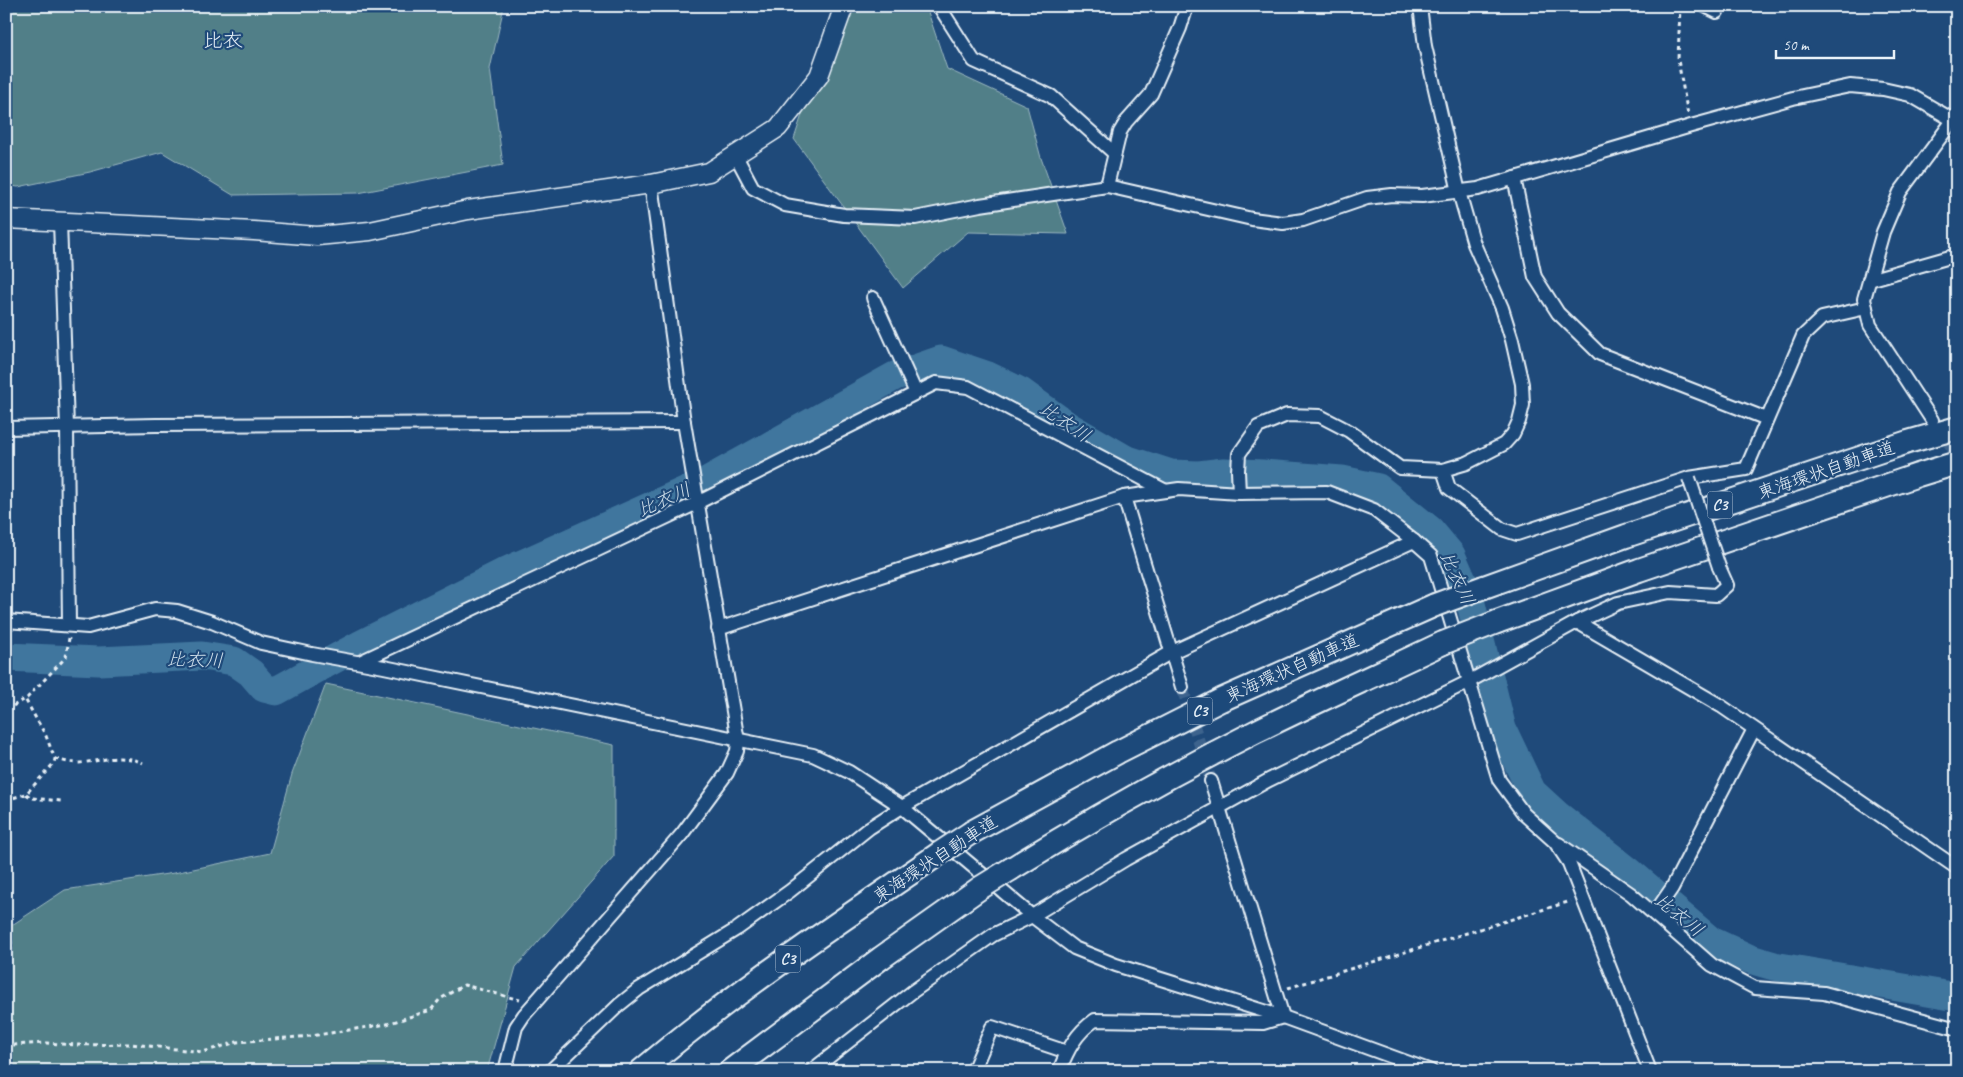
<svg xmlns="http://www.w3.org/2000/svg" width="1963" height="1077" font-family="Caveat,'Klee One',sans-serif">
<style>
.green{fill:#517f88;stroke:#9cb8c0}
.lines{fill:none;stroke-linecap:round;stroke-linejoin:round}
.river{stroke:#41769e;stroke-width:29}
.street-tunnel{stroke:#3d638d;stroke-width:12;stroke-dasharray:12 6;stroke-linecap:butt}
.street-casing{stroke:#e8f1f8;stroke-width:16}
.secondary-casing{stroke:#e8f1f8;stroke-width:21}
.highway-casing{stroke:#e8f1f8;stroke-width:26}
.path{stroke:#e8f1f8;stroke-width:3;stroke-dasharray:4 4;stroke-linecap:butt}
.street{stroke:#1f4a7a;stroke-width:12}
.secondary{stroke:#1f4a7a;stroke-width:18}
.highway{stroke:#1f4a7a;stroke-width:22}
.street-bridge-casing{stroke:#e8f1f8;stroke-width:16;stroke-linecap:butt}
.highway-bridge-casing{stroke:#e8f1f8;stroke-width:26;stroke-linecap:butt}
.street-bridge{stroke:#1f4a7a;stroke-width:12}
.highway-bridge{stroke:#1f4a7a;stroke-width:22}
.labels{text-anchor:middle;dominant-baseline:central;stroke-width:4.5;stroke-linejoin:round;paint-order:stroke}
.shield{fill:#1f4a7a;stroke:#acbfd2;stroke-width:1}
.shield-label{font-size:16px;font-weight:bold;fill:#e8f1f8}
.street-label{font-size:18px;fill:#e8f1f8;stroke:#1f4a7a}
.water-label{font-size:19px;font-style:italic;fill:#cfdfea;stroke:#1f4a7a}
.quarter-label{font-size:20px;fill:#e8f1f8;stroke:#1f4a7a}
</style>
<rect width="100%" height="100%" fill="#1f4a7a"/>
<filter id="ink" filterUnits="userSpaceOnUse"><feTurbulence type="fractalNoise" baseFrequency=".02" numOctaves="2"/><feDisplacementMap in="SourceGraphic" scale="10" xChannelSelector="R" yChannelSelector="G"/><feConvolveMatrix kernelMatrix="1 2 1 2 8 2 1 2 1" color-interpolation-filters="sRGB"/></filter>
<g filter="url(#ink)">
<!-- green -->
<g class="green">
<polygon points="6,6 504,6 490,69 503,165 358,193 233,195 162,152 90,172 18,187 6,185"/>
<polygon points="838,6 926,6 947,69 1027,106 1041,158 1068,234 968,232 903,288 794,139"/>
<polygon points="326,684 614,745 614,856 516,967 487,1071 6,1071 6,931 12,925 65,890 174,873 270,853 292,774"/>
</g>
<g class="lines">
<!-- river -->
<polyline class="river" points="6,657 99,661 202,656 234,661 251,673 264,688 276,691 360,645 509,570 707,481 895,376 941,360 988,376 1021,392 1068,426 1125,459 1171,474 1199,475 1224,472 1262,474 1342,480 1378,488 1430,530 1451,555 1469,596 1502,729 1532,792 1557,815 1631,873 1711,941 1750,959 1774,966 1957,997"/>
<!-- street-tunnel -->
<g class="street-tunnel">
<polyline points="1938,428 1957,454"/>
<polyline points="1182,687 1211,781"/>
</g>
<defs>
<g id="street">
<polyline points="939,6 974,61 1051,96 1114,153"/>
<polyline points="1705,6 1717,12"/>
<polyline points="736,156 753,188 785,205 844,215 915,218 980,205 1107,186 1252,219 1283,223 1303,220 1367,198 1392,195 1422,196 1478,189 1691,126 1793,98 1850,86 1883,89 1910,95 1953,120"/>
<polyline points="1514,178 1535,277 1558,313 1600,354 1767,419"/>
<polyline points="1107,186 1120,132 1126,122 1151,94 1180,28 1187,6"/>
<polyline points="60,221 67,427 69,625"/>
<polyline points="1869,280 1957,255"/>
<polyline points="873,298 916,393"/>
<polyline points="1932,420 1870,325 1864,299 1883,232 1900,192 1957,115"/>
<polyline points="6,428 156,425 684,422"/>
<polyline points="1443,470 1449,488 1502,529 1517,534 1689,478 1746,469 1803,336 1822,318 1866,308"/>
<polyline points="1239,493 1238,471 1239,454 1258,427 1287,415 1320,416 1349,431 1400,468 1443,470 1467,463 1504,444 1513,434 1519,421 1523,405 1522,384 1512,340 1502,308 1474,244 1459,192 1425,46 1420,6"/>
<polyline points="1124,497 1182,687"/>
<polyline points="6,621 88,627 155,609 177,611 212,622 261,643 312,654 384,667 813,755 849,772 902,807 1032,916 1074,948 1116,965 1283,1017 1431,1071"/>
<polyline points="1577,622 1721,706 1957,868"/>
<polyline points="718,629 1124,497 1179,489 1239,493 1327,492 1374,510 1414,541 1431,556 1499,780 1524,814 1555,842 1569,863 1650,1071"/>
<polyline points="360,662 697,503 936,383 968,387 1166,491"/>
<polyline points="1211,781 1283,1017"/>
<polyline points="1559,844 1631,894 1712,965 1755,988 1824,993 1957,1029"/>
<polyline points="1654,914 1672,888 1754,729"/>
<polyline points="505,1071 516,1027 524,1015 682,834 727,773 737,751 738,741 684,422 651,184"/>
<polyline points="550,1071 619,1005 639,989 737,929 790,891 869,828 902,807 1170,653 1414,541"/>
<polyline points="811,1071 912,992 993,935 1032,916 1126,859 1269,780 1470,681 1577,622 1618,603 1670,592 1716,595 1727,585 1719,567"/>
<polyline points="973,1071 992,1027 1067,1052"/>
<path d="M1059,1071C1068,1049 1076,1033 1095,1020L1263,1023L1283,1017"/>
</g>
<polyline id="secondary" points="6,219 254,231 317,236 370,231 468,210 651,184 709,172 778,128 819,76 844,6"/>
<g id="highway">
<polyline points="1484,587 1626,536 1908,442 1957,428"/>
<polyline points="1497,622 1639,570 1918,475 1957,463"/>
<polyline points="972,832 1118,752 1221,700 1435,605"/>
<path d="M1011,869C1090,820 1172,774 1255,732C1317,701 1380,673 1443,643"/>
<path d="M641,1071C735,991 838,923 940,853"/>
<polyline points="730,1071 881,958 980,888"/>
</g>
</defs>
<!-- street casing -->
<use href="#street" class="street-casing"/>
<!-- secondary casing -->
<use href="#secondary" class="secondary-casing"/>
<!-- highway casing -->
<use href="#highway" class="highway-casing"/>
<!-- path -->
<g class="path">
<polyline points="1680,6 1678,60 1688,115"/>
<polyline points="6,710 27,698 66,657 69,638"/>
<path d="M55,759C63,761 71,763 79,763C102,761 121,753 143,763"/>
<polyline points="26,794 32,798 61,801"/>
<polyline points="6,800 26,794 54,763 55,759 46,736 25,699"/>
<path d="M6,925C12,940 15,950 6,964"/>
<polyline points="1288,988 1571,901"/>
<polyline points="6,1042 11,1045 47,1043 78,1045 131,1044 203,1052 237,1042 311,1036 387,1024 431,1010 440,999 464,985 520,1000"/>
</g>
<!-- street -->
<use href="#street" class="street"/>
<!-- secondary -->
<use href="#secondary" class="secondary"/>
<!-- highway -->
<use href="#highway" class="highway"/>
<defs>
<polyline id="street-bridge" points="1689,478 1719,567"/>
<g id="highway-bridge">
<polyline points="1435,605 1484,587"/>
<polyline points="1443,643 1497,622"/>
<polyline points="940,853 972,832"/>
<polyline points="980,888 1011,869"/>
</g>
</defs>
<!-- street-bridge casing -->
<use href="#street-bridge" class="street-bridge-casing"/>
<!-- highway-bridge casing -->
<use href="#highway-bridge" class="highway-bridge-casing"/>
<!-- street-bridge -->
<use href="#street-bridge" class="street-bridge"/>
<!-- highway-bridge -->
<use href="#highway-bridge" class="highway-bridge"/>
</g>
</g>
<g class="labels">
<!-- shield labels -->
<g class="shield">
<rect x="1707.5" y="491.5" width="25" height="27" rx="4"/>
<rect x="1187.5" y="697.5" width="25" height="27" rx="4"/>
<rect x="775.5" y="945.5" width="25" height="27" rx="4"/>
</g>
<g class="shield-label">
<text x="1720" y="505">C3</text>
<text x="1200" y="711">C3</text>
<text x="788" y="959">C3</text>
</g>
<!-- street labels -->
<g class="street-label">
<text transform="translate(1826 470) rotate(-19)">東海環状自動車道</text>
<text transform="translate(1292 668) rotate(-24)">東海環状自動車道</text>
<text transform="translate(935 859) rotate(-33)">東海環状自動車道</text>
</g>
<!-- water labels -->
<g class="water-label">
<text transform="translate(1065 422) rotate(34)">比衣川</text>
<text transform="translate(664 500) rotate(-24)">比衣川</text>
<text transform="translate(1457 578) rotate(65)">比衣川</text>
<text transform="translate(195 660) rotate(2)">比衣川</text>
<text transform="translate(1679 915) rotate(39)">比衣川</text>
</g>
<!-- quarter labels -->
<g class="quarter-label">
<text x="223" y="40">比衣</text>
</g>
</g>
<!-- margin -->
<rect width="1963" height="1077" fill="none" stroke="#1f4a7a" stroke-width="25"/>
<rect x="12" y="12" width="1938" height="1052" fill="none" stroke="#e8f1f8" stroke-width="2" filter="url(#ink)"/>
<!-- scale -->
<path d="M1776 50v8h118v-8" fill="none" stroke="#e8f1f8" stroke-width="2.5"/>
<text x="1783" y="50" font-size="15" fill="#e8f1f8" stroke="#1f4a7a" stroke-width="4" paint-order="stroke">50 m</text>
</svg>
